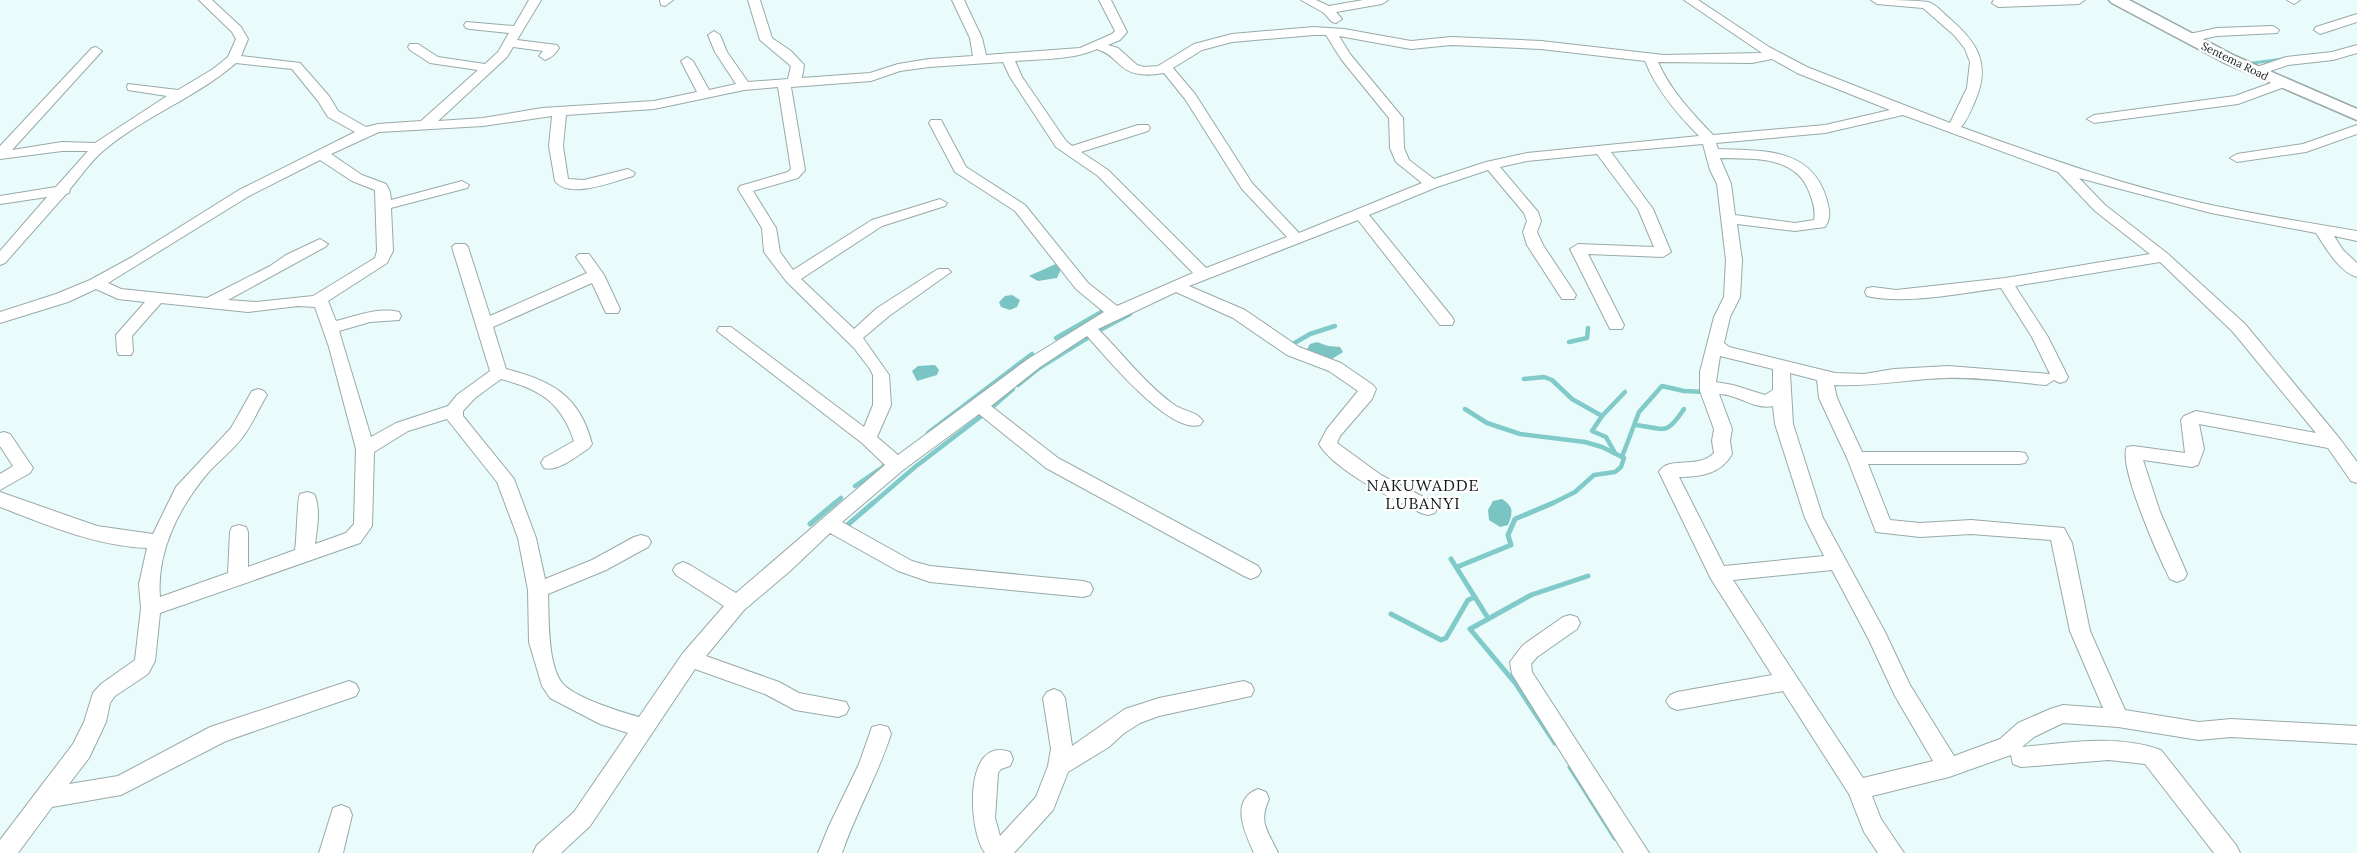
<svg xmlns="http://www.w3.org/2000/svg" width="2357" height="853" font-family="Lora,serif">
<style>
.forest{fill:#7ac4c3}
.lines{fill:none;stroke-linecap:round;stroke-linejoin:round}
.stream-far2{stroke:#80caca;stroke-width:3}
.stream-far1{stroke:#80caca;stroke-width:4.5}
.stream{stroke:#80caca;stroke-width:5}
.minor-casing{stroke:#99a9a9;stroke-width:2}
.major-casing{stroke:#99a9a9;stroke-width:3}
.minor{fill:#fff;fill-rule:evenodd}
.major{fill:#fff;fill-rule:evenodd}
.labels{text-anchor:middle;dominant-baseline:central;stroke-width:5;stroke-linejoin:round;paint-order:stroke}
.far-street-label{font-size:11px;fill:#121818;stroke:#fff}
.quarter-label{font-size:16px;letter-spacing:1px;fill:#121818;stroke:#fff}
</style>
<rect width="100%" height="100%" fill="#eafbfb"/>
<!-- forest -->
<g class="forest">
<polygon points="1060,262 1061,269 1057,278 1038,281 1029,276"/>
<polygon points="1012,295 1020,300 1017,307 1010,310 1001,307 999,302 1005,296"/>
<polygon points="1317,342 1328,346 1340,347 1343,352 1332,359 1318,360 1306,351 1310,344"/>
<polygon points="935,365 939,370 937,375 917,381 912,371 918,366"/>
<path d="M1502,499C1514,507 1513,512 1508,525L1500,527L1489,520L1488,510L1493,501Z"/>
</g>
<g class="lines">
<!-- stream-far2 -->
<polyline class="stream-far2" points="2253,63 2283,59"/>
<!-- stream-far1 -->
<g class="stream-far1">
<polyline points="1100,330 1130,314"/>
<polyline points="1056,338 1105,310"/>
<polyline points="1569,342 1587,338 1588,328"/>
<polyline points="1291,345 1310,334 1335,326"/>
<polyline points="1524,379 1544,377 1552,380 1572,399 1602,416"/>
<polyline points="1018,385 1039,368 1092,335"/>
<polyline points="990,409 1013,389"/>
<polyline points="1465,409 1487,423 1520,434 1585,442 1602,447 1624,458 1621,467 1615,472 1594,475 1575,492 1551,504"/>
<path d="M1636,425C1666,429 1666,436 1684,409"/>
<polyline points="928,433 1032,354"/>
<polyline points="1615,453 1606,437 1592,431 1602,416 1625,392"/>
<polyline points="1622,457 1639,412 1662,386 1684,391 1704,392"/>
<polyline points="855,486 883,467 885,464 882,459"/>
<polyline points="834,504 841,498"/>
<polyline points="872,504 915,467 984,414"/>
</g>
<!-- stream -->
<g class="stream">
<polyline points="810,524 835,503"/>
<polyline points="845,527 873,503"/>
<polyline points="1451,559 1488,618"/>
<polyline points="1457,567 1511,545 1508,535 1515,519 1553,503"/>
<polyline points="1391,614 1441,640 1446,638 1468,600 1475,597"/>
<polyline points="1555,743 1516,684 1470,629 1531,595 1588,576"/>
<polyline points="1570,767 1615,838"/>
</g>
<defs>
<g id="minor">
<path d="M199,0H212L241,27L248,39L241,56L300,63L329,96L338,111L366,127L378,124L421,121L478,70L430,63L410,50L408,47L410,44H418L438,57L485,64L498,52L509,33L470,29L466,28L464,25L466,22L514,26L529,0H541L517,40L557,45L559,48C556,53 551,58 545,60L539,56L543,51L513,47L507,57L438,121L483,118L542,108L654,101L697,92L681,61L687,57L693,61L709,90L736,84L715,52L708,35L714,31L720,35L727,52L748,82L788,79L791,66L760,40L748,0H760L772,38L791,51L804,65L802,78L870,73L898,64L929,59L973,56L970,38L952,0H964L982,38L986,55L1080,48L1112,34L1115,31L1099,0H1111L1127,32L1120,40L1108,45L1118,48L1137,65L1144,67L1158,66L1194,44L1232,34L1314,27L1344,29L1411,41L1451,37L1541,41L1664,55L1762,53L1684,0H1698L1769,47L1807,67L1950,123L1967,88L1970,62L1965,49L1955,36L1923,8L1877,4L1871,0C1889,0 1911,0 1928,2C1936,4 1943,13 1949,18C1978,43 1991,64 1975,101C1971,110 1968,119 1961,127C2043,157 2126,186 2211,205C2259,215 2309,223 2357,231V241L2334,236L2343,250L2357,263V277C2339,272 2326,248 2316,233L2211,213L2079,178L2105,205L2168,254L2245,324L2340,439L2357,462V483L2351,481L2328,448L2199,424L2204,449L2198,465L2192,467L2143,460L2160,512L2187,574L2184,579L2177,582L2170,579C2160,560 2117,464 2127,447L2133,446L2185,453L2181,420L2184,416L2196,411L2316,433L2233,332L2160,262L2015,286L2048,337L2068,377L2066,381L2060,383L2054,380L2046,385C2013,382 1979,377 1946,378C1909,379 1872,387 1834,385L1837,398L1862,452H2019L2025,453L2028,458L2025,463L2019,464H1868L1890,520L1920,523L1971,520L2064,528L2072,543L2090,631L2125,710L2199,722L2231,719L2357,726V744L2231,737L2199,740L2118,727L2063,723L2034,737L2022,747C2068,743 2116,734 2161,750L2236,845L2240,853H2214L2145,764L2109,760L2021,767L2013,764L2011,755L1949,777L1872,796L1881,819L1904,853H1878L1864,832L1849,794L1783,691L1677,710L1670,707L1666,701L1670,695L1677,692L1772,675L1711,579L1659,472C1668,455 1698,470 1714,453L1712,441L1714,429L1700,391V372L1714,317L1724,297L1726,260L1717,184L1710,170L1703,144L1611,152L1653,209L1671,252L1663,257L1588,254L1624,325L1622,329H1610L1570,249L1578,244L1654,247L1638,209L1597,154L1527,161L1500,167L1538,212L1541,221L1537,232L1543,245L1576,295L1574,299H1562L1527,245L1523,232L1527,221L1524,213L1488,170L1437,187L1369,215L1452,317L1454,321L1452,325H1440L1358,220L1189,286L1245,310L1299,347L1341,363L1373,385L1376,389L1372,399L1340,436L1337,443L1381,475L1435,503L1437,508L1435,513L1428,515L1421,513C1393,499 1335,471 1319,444L1327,429L1358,391L1329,371L1287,355L1233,318L1176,292L1098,329C1121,352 1150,389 1176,406C1185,411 1197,412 1203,421L1200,425C1169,434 1107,358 1087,336L1040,367L991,406L1058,458L1258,566L1261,571L1258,576L1251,579L1244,576L1046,468L979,414L903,470L842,522L912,561L930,566L1083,581L1090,583L1093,589L1090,595L1083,597L930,582L898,571L830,533L790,571L744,610L706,656L779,682L799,693L846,702L849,708L846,714L838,717L795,710L765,694L695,669L590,826L561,853H533L537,845L574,812L628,733L600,724L550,698L542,686L529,642L528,590L518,538L497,482L447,419L408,431L374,452L372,526L360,543L160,613L155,661L148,674L115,696L110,703L106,722L89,758L69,784L118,776L210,727L349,681L356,684L359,690L356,696L226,741L121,795L52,807L18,853H0V840L73,744L84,722L93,693L101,684L135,660L141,608L139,584L147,548C96,546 47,525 0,507V492L97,526L153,534L176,487L231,428L252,391L258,389L264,391L267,395C259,408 253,423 244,435C234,450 218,461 207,474C179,507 156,553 160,597L228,573L230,532L232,527L239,525L246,527L248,532V567L295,550C297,539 297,500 300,494L307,492L314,494C321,508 317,529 315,544L346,533L354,524L356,449L329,347L315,307L298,306L248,312L161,303L132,336L133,351L131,355H119L117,351L116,335L145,302L118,299L96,289L68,302L0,323V312L56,294L90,280L132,257L239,190L355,132L328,117L318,101L292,69L236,63C196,98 144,116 103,151C91,161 81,176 70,189L69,193L66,194L5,263L0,265V251L47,197L0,204V196L56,187L88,151H62L0,159V146L92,48L96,47L102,51L12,150L62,142L95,143L167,96L128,90L127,87L128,84L178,90L213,69L228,57L236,39L232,32ZM1314,35H1326L1341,59L1389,118L1390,148L1396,162L1422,183L1299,233L1252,183L1195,94L1173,68L1202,50L1232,42ZM1339,36L1411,49L1451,45L1541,49L1645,61C1656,89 1677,114 1699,136L1527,153L1486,162L1434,179L1409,160L1404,148L1403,118L1350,54ZM1097,49C1114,55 1115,63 1127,70C1137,76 1153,75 1164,73L1185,99L1242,189L1287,237L1206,268L1108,170L1081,152L1148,131L1150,128L1148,125H1138L1072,146L1066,141L1022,77L1015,61C1042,59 1072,60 1097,49ZM1772,59L1797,73L1890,110L1825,125L1713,135C1692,113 1670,90 1658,62L1752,63ZM1003,62L1010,77L1056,147L1098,176L1193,273L1117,306L1088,283L1025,205L966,167L941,120H931L929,123L955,172L1015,211L1076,289L1104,312L1028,359L898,455L877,437L891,405L889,375L863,338L889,316L951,272L948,269H938L877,308L854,329L801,279L882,226L945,206L947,203L940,199L872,220L793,270L780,252L776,228L753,191L798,178L805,170L791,87L871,81L900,71L929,67ZM778,87L791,169L788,172L740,186L738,189L762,228L764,252L786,281L854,348L870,369L873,375V405L864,427L731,327H719L717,331L862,443L885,465L736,593L690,565L683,562L676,565L673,570L676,575L724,606L683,653L639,717C620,712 577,698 564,685C547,668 549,617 548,594L606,570L648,547L651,542L648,537L641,535L634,537L592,560L545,579L536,538L514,479L463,416V411L475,398L501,379C540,389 561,402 574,441L544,458L541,463L544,468C558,472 577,456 589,448L592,444C580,396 551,380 506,369L493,327L592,283L606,313H618L620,309L604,275L589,254H579L576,257L587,273L490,316L468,247L465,244H455L452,247L490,371L457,395L448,406L396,423L371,437L339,331L370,322L399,320L401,316L399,312C378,307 356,316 336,321L328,301L387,263L393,251L391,208L467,188L469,185L462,181L391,200L390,192L386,184L362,175L331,154L379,132L483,126L552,116L549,146L555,181C569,200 615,181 633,176L635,173L628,169L584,180L568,179L563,146L566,115L654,109L744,90ZM1903,115L2058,172L2095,211L2150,254L2005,278L1896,290L1873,287L1867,288L1865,292L1867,296C1905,305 1961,293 2001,288L2032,337L2050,374L1948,366L1894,369L1864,374L1835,373L1729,347L1724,343L1730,317L1740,297L1742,260L1737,224L1795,231L1825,227C1832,217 1829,208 1826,197C1810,147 1762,151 1718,149L1716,143L1825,133ZM1720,158C1754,159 1797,155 1810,194C1813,202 1816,211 1814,220L1795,223L1735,215L1731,184ZM320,160L352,181L375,190L377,251L375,258L313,296L256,302L228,300L325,247L328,244L320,239L286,255L270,266L207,298L121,289L108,283L249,196ZM1720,356L1773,369V390L1765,395L1733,385L1716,382ZM1790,373L1817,380L1819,398L1847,458L1876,532L1920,537L1971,534L2051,540L2070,631L2103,708L2063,705L2050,709L2018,723L2000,739L1954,756L1910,685L1885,632L1823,518L1793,424ZM1719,394C1738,394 1753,410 1773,406L1775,424L1805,518L1824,556L1724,566L1679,477C1700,477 1721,474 1732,454L1730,441L1732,429ZM1832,570L1869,640L1895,696L1933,761L1863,778L1733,580Z"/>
<polygon points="660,0 673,0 665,6 661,5"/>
<polygon points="1301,0 1316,0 1329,6 1363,0 1388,0 1382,4 1336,12 1342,19 1336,23 1332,22 1324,13"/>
<polygon points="1994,0 2085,0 2079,4 1998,7 1992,3"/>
<polygon points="2287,0 2300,0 2294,4"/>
<polygon points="2357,14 2357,22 2320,34 2314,30 2316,27"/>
<polygon points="2273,26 2279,30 2277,33 2217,36 2189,42 2183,38 2185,35 2217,28"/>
<polygon points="2357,45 2357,53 2333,60 2288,65 2256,76 2250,72 2251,69 2286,57 2332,52"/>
<polygon points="2282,79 2287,80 2288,83 2287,86 2238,104 2094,123 2087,119 2094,115 2235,96"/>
<polygon points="2357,125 2357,134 2306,152 2237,162 2230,158 2237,154 2303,144"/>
<polygon points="4,432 10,434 33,468 30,473 0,490 0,474 13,466 0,446 0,433"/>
<polygon points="1570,615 1577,617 1580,623 1577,629 1537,657 1531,664 1532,672 1649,853 1624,853 1512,674 1510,662 1523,645 1563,617"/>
<path d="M1244,681L1251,684L1254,690L1251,696L1159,716L1140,723L1123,734L1109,747L1068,772L1053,810L1014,853H985C968,831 963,735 1010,752L1013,759L1010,766L1001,769L998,773L995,818L1000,836L1036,797L1048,766L1051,749L1043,698L1047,692L1054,689L1061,692L1065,698L1072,746L1125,709L1159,698Z"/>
<path d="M880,725L888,727L891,734C878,775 856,812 842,853H818L829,826L859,764L872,727Z"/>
<path d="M1258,789L1266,792L1269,799C1258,823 1268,831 1278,853H1254C1245,833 1229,800 1258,789Z"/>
<polygon points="341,805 349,808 352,815 343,853 319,853 333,808"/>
</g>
<polygon id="major" points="2109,0 2129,0 2235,56 2357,109 2357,120 2223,62 2112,3"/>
</defs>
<!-- minor casing -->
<use href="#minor" class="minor-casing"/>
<!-- major casing -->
<use href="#major" class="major-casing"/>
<!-- minor -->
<use href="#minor" class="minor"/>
<!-- major -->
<use href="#major" class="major"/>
</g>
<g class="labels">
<!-- far-street labels -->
<g class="far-street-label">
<text transform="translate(2235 61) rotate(26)">Sentema Road</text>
</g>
<!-- quarter labels -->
<g class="quarter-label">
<text x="1423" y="485">NAKUWADDE<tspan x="1423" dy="18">LUBANYI</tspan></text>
</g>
</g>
</svg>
